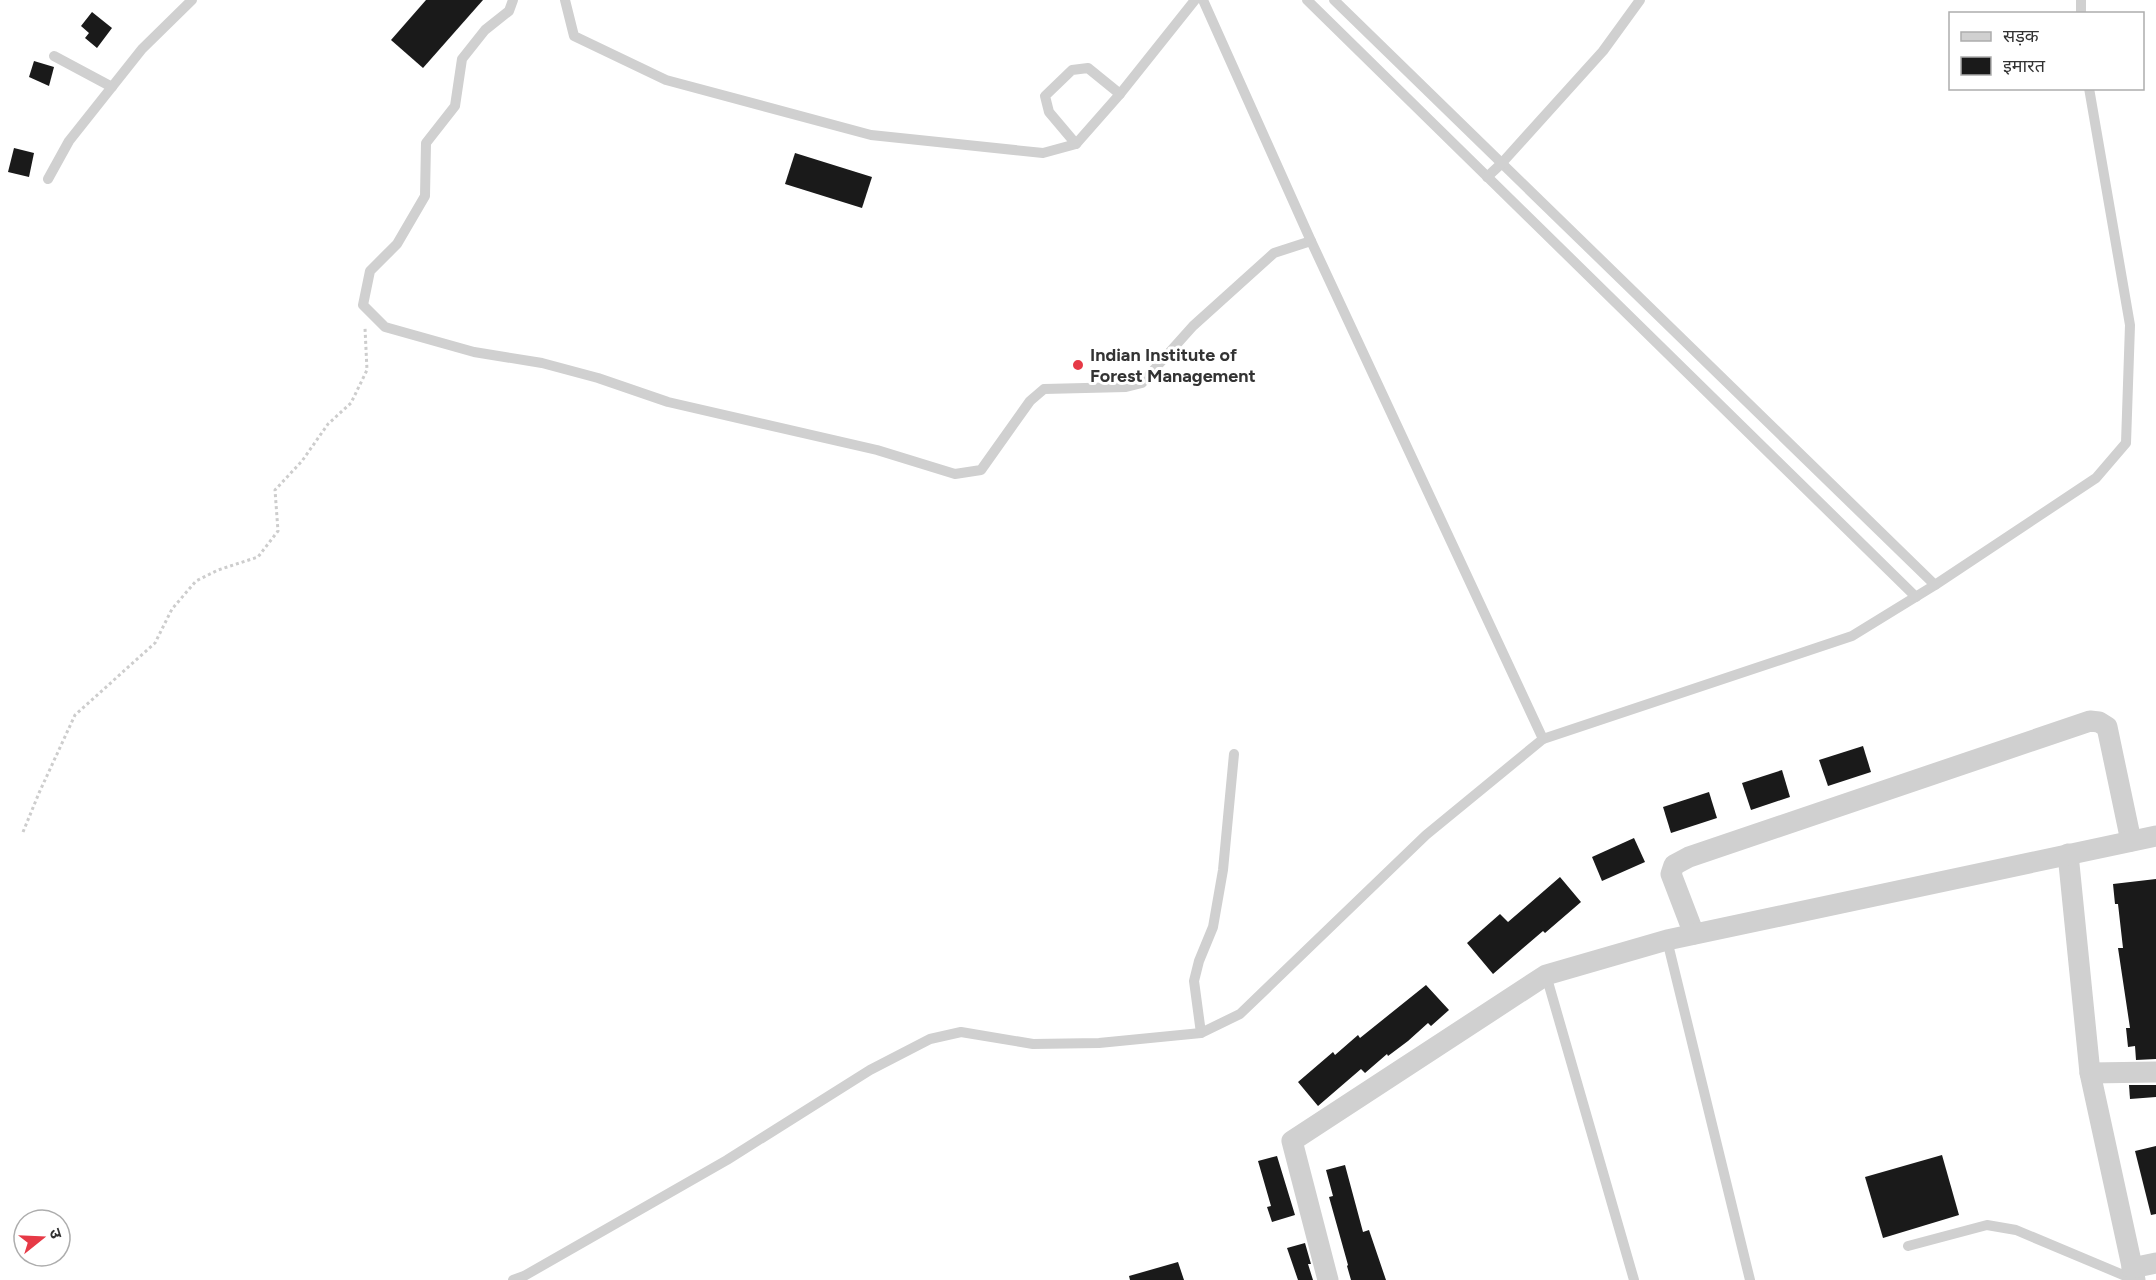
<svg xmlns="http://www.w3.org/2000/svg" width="2156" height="1280" font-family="Figtree,'Noto Sans Devanagari',sans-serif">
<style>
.building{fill:#1a1a1a}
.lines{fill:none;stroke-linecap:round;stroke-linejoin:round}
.path{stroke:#cdcdcd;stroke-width:3;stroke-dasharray:3 3;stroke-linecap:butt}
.service{stroke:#d0d0d0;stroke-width:10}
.minor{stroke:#d0d0d0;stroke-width:21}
.poi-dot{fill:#e63946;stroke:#fff;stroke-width:2}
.labels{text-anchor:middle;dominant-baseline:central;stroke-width:6;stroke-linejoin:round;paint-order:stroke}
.poi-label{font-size:18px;font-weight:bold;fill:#333;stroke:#fff;text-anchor:start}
</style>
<rect width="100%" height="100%" fill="#fff"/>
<!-- building -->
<g class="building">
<polygon points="426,0 483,0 423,68 391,40"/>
<polygon points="92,12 112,28 97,48 85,38 89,33 81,26"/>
<polygon points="34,61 54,67 49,86 29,77"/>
<polygon points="14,148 34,153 29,177 8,172"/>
<polygon points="795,153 872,177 862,208 785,184"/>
<polygon points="1863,746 1871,772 1828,786 1819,760"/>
<polygon points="1782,770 1790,797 1751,810 1742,783"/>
<polygon points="1709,792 1717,818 1671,833 1663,807"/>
<polygon points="1634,838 1645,862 1602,881 1592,857"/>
<polygon points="1560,877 1581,902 1545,933 1543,931 1493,974 1467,943 1500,914 1508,922"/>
<polygon points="2156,879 2156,1059 2136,1060 2135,1046 2128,1047 2126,1028 2130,1028 2118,948 2123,948 2118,904 2115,904 2113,884"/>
<polygon points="1426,985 1449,1010 1431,1026 1428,1023 1408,1041 1388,1056 1387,1054 1365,1073 1361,1069 1318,1106 1298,1082 1333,1052 1335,1055 1358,1035 1360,1038"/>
<polygon points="2129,1085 2156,1085 2156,1097 2130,1099"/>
<polygon points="2156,1146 2156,1214 2151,1215 2135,1151"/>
<polygon points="1942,1155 1959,1215 1883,1238 1865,1177"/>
<polygon points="1277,1156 1295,1215 1272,1222 1267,1207 1271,1206 1258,1161"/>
<polygon points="1345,1165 1363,1232 1369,1230 1386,1280 1351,1280 1347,1266 1348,1265 1329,1197 1333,1196 1326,1170"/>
<polygon points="1305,1243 1311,1264 1308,1264 1313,1280 1298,1280 1287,1248"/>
<polygon points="1178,1262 1184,1280 1130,1280 1129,1276"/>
</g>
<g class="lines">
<!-- path -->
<polyline class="path" points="23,832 39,793 75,715 155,643 172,609 196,581 218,570 258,557 278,531 275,490 302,461 328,424 351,403 367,370 365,328"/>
<!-- service -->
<g class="service">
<polyline points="513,0 509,11 485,30 462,59 455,106 426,143 425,196 397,244 370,271 363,305 385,327 474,352 542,363 598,378 668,402 877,450 955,474 981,470 1030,401 1044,389 1126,387 1142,383 1193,326 1274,253 1311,241"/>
<polyline points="565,0 574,36 666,80 871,135 1043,153 1076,144 1120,94 1195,0"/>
<polyline points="1203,0 1311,241 1543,739 1852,636 1935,585 2096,478 2126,443 2130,325 2089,88"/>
<polyline points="1307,0 1916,597"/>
<polyline points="1334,0 1935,585"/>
<polyline points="2081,0 2081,14"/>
<polyline points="54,56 112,87"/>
<polyline points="1076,144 1049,112 1045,96 1072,70 1088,68 1120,94"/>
<polyline points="1487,177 1501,164 1603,51 1640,0"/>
<polyline points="48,179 69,141 142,49 192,0"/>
<polyline points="1667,940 1750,1280"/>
<polyline points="1546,975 1634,1280"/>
<polyline points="1201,1033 1194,981 1199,961 1213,927 1223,870 1234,754"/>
<polyline points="1908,1246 1987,1225 2016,1230 2135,1280"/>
<polyline points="513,1280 524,1276 727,1160 870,1070 930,1039 961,1032 1033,1044 1099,1043 1201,1033 1240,1014 1426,835 1543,739"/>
</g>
<!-- minor -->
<g class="minor">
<polyline points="2068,854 2090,1073 2135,1280"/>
<polyline points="1694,934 1671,874 1674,865 1689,857 2090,721 2099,722 2107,727 2131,841"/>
<polyline points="2090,1073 2156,1072"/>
<polyline points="2132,1268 2156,1263"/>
<polyline points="1328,1280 1292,1141 1546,975 1667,940 2156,836"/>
</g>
</g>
<!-- markers -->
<circle class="poi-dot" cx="1078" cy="365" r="6"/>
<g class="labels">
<!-- poi labels -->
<g class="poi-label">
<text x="1090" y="355">Indian Institute of<tspan x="1090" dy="21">Forest Management</tspan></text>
</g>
</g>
<!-- legend -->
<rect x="1949" y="12" width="195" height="78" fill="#ffffff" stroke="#adadad" stroke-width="1.5"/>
<rect x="1961" y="32" width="30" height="9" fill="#d0d0d0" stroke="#adadad" stroke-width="1.5"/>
<text x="2003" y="42" font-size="18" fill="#333333">सड़क</text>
<rect x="1961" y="57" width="30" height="18" fill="#1a1a1a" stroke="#adadad" stroke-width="1.5"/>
<text x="2003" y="72" font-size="18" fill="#333333">इमारत</text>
<!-- north arrow -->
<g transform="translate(42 1238) rotate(72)"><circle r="28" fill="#ffffff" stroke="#adadad" stroke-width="1.5"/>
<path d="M0-4.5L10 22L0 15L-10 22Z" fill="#e63946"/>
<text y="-9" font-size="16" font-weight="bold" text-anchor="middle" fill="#333333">उ</text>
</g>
</svg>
